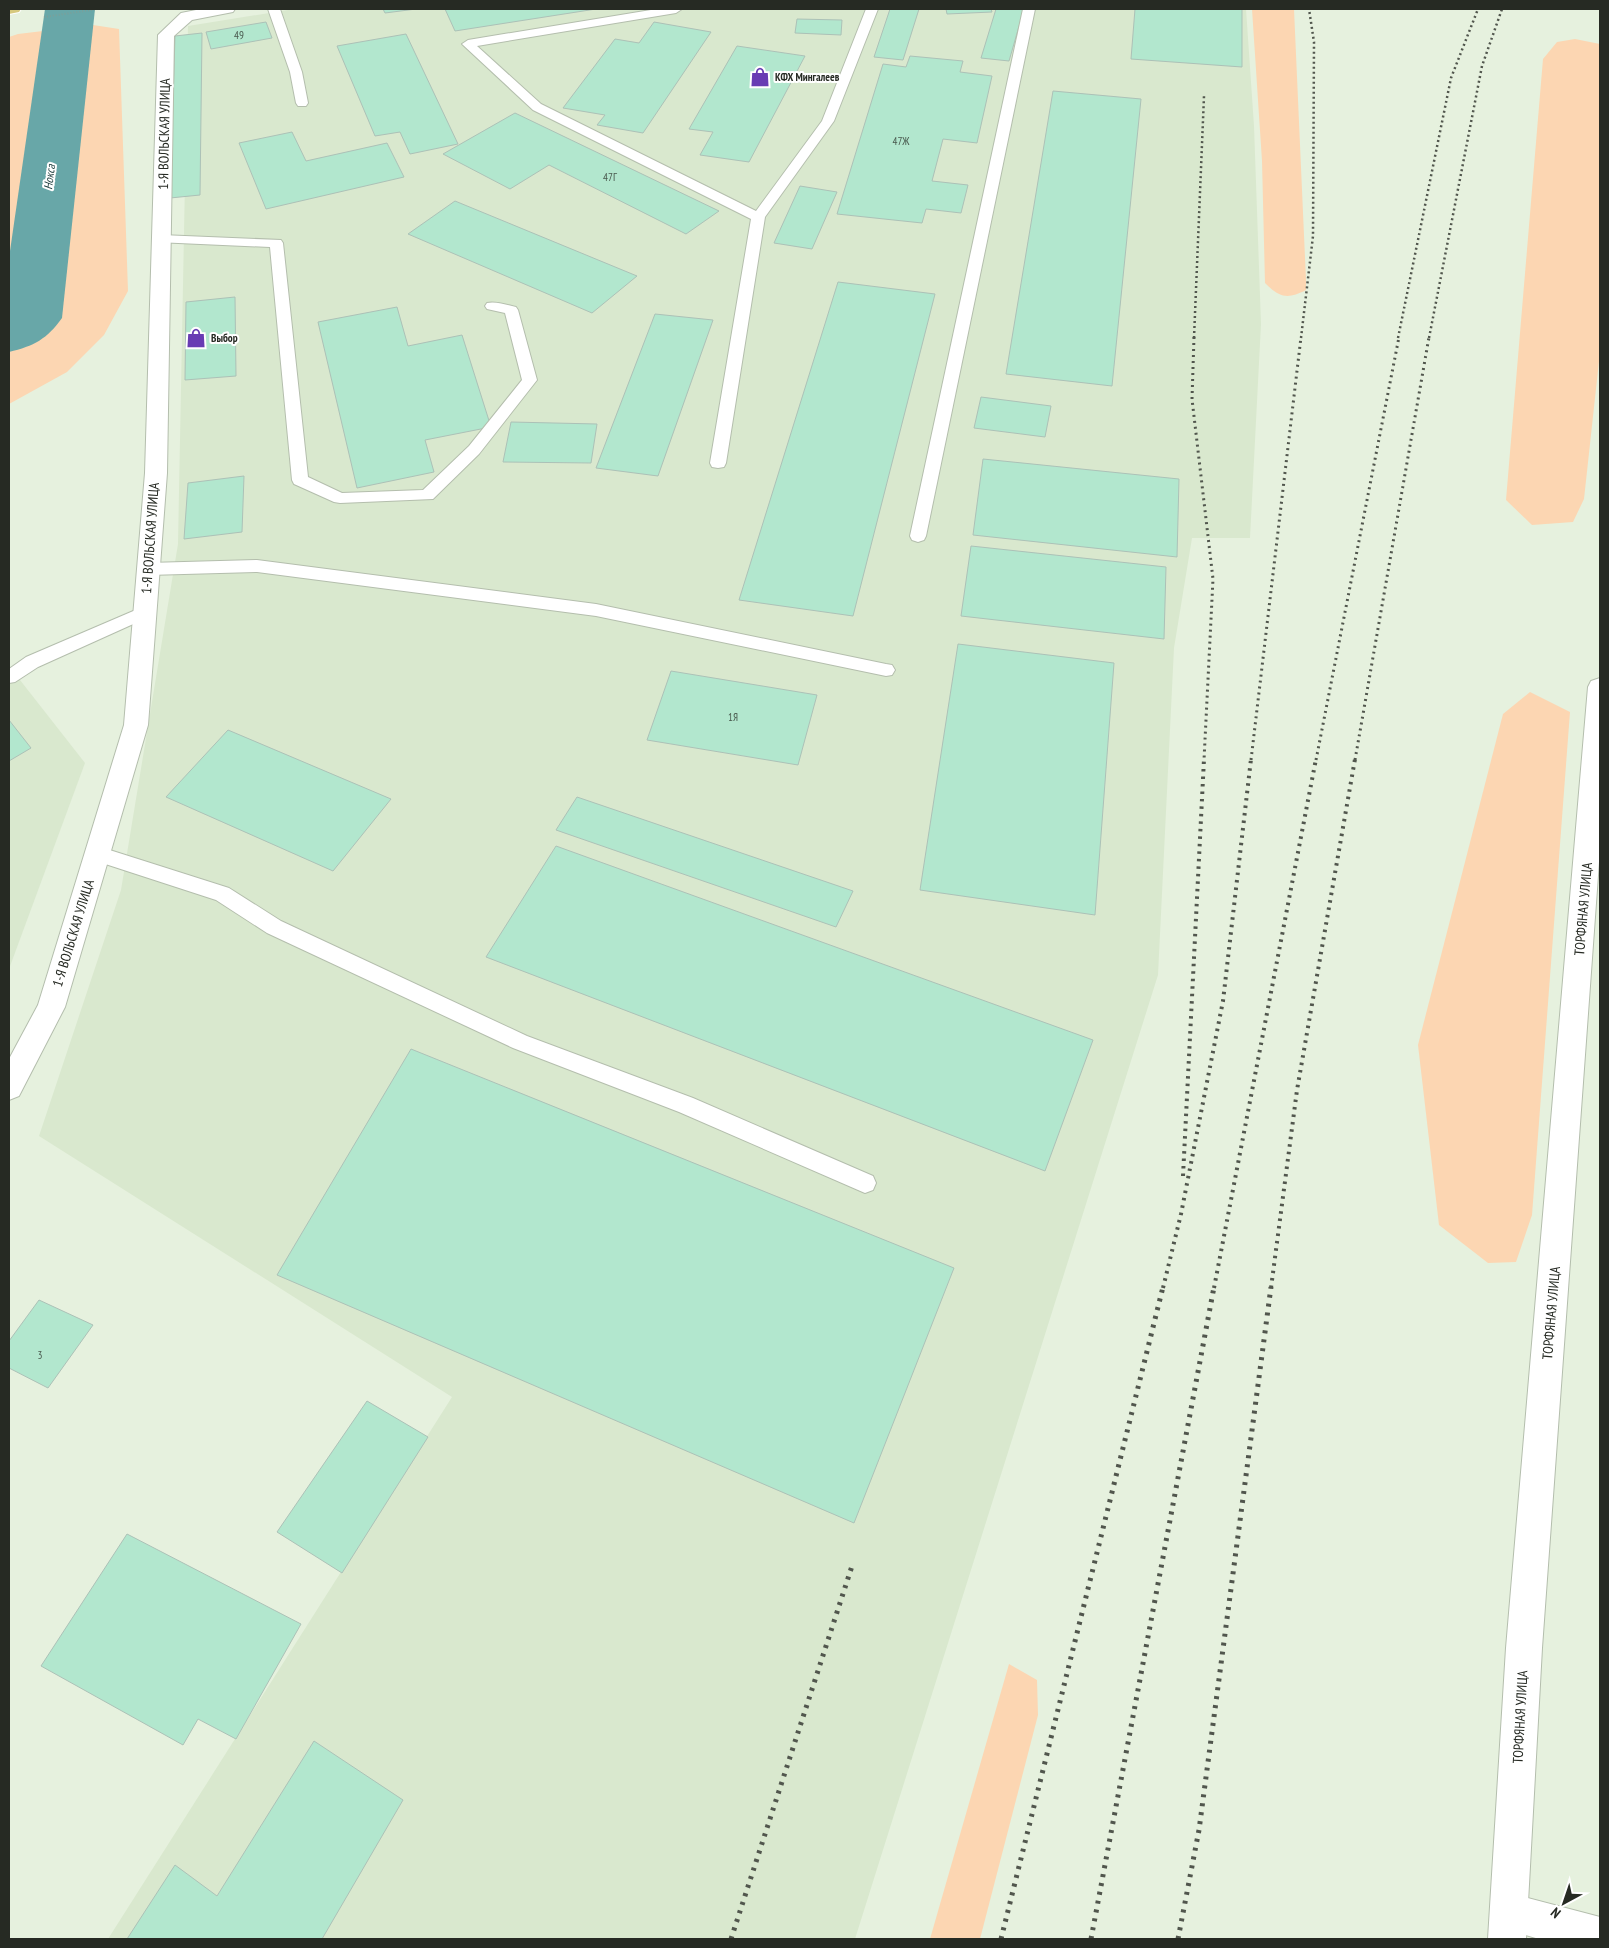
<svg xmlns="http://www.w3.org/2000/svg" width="1609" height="1948" font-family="'PT Sans Narrow',sans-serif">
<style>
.built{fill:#d9e8ce}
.green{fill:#fcd6b2}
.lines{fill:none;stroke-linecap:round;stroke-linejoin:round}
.river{fill:#68a7a8;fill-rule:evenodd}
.building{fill:#b2e7ce;stroke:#acc1b7}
.lane-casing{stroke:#b4bead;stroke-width:2}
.street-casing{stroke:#b4bead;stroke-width:2}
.secondary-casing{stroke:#b4bead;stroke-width:2}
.primary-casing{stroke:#fff;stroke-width:2}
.path{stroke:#90988a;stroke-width:2;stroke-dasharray:0.5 2.5;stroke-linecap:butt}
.lane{fill:#fff;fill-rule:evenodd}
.street{fill:#fff;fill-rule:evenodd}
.secondary{fill:#fff;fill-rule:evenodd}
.primary{fill:#d6c97e;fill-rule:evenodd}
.rail-far3{stroke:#51564d;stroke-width:2.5;stroke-dasharray:2 3;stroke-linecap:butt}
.rail-far2{stroke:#51564d;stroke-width:3;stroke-dasharray:2 4;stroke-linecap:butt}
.rail-far1{stroke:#51564d;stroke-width:4;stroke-dasharray:2.5 5;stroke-linecap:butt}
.rail{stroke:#51564d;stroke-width:5;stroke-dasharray:3 6;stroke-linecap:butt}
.labels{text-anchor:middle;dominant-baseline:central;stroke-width:4;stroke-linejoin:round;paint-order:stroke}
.number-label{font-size:11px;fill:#49594e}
.far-poi-label{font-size:11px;font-weight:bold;fill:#262a23;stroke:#fff;text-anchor:start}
.far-water-label{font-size:12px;font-style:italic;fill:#183939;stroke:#fff}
.street-label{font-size:14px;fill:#262a23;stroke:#fff}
</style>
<rect width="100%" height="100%" fill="#e6f1de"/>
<!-- built -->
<g class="built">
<polygon points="294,9 1246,9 1254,126 1261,324 1250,538 1192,538 1174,648 1158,975 855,1939 108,1939 452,1397 39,1136 121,890 178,544 188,26"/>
<polygon points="9,666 85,763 9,969"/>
</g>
<!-- green -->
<g class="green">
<path d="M1252,9H1294L1306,280V290C1287,300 1279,297 1265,283L1262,161Z"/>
<polygon points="93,25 119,29 128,291 104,335 67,372 9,404 9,37 18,34"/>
<polygon points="1575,39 1600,44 1600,352 1584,499 1573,522 1532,525 1506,500 1543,59 1557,42"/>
<polygon points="1530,692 1570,712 1532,1215 1516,1262 1488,1263 1439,1225 1418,1045 1503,714"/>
<polygon points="1009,1664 1037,1680 1038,1715 980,1939 930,1939"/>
</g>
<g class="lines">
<!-- river -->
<path class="river" d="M45,9H95L62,318C47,339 34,346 9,352V258Z"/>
</g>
<!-- building -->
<g class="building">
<polygon points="383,9 416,9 385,13"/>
<polygon points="445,9 596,9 455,31"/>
<polygon points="890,9 919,9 903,60 874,57"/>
<polygon points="946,9 991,9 992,12 947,14"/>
<polygon points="996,9 1024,9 1009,61 981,58"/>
<polygon points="1135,9 1242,9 1242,67 1131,59"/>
<polygon points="797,19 842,20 841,35 795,33"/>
<polygon points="266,22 272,38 211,49 206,32"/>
<polygon points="654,22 711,32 643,133 597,125 605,115 563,108 615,39 639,43"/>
<polygon points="202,33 200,195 170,198 175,36"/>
<polygon points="406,34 458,144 410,154 400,132 375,136 337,46"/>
<polygon points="737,46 805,56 749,162 700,155 713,132 689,129"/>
<polygon points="910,56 963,61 960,72 992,76 977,143 943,139 932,181 968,185 961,213 926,209 922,223 837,214 883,64 906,67"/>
<polygon points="1053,91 1141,99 1112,386 1006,374"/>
<polygon points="515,113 719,211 686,234 549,165 510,189 443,154"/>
<polygon points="292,132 306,161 387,143 404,177 266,209 239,143"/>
<polygon points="800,186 837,192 812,249 774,243"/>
<polygon points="455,201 637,276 592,313 408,234"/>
<polygon points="838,282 935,294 853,616 739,600"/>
<polygon points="235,297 236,376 185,380 186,302"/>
<polygon points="397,307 408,346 462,335 491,427 425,440 434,472 357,488 318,322"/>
<polygon points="655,314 713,320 658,476 596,468"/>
<polygon points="981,397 1051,406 1045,437 974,428"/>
<polygon points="511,422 597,424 591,463 503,462"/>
<polygon points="983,459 1179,479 1177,557 973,535"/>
<polygon points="244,476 242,532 184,539 188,483"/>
<polygon points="971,546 1166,567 1164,639 961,616"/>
<polygon points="958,644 1114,663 1095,915 920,890"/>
<polygon points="671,671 817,695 798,765 647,740"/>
<polygon points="9,720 31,748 9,761"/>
<polygon points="228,730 391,799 333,871 166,797"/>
<polygon points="577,797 853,891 836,927 556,830"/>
<polygon points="556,846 1093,1040 1045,1171 486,957"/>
<polygon points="411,1049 954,1268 854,1523 277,1275"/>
<polygon points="39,1300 93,1325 48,1388 9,1368 9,1341"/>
<polygon points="367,1401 428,1437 342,1573 277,1532"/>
<polygon points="127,1534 301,1624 236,1739 198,1719 183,1745 41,1666"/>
<polygon points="314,1741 403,1800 322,1939 127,1939 175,1865 217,1896"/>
</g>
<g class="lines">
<defs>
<g id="lane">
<polygon points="268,9 280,9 302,72 308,103 306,106 298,106 296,103 290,72"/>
<polygon points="657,9 682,9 676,13 477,46 541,104 756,211 822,121 866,9 878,9 834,121 765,217 726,463 724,467 718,468 712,467 710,463 751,219 533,110 462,44 468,40"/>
<polygon points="1023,9 1035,9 926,536 924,540 918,542 912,540 910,536"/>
<path d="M161,235L281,240L283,243L308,477L342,493L423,490L469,446L522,380L505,313L487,309L485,306L487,303C496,301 507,305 516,307L518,310L537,380L479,454L433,499L340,503L334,502L294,484L292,480L270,247L156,242L154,239Z"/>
<polygon points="257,560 596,604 886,664 892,665 895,670 892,675 886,676 596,616 257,572 148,575 142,573 140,569 142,565 148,563"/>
<polygon points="145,606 151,608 153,612 151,616 38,667 15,682 9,683 9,669 26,657"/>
<polygon points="97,846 229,888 281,921 527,1036 693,1098 873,1176 876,1183 873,1190 865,1193 679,1112 513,1048 267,933 216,900 90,859 88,854 90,849"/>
</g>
<g id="street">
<polygon points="201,9 235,9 233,12 192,20 174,36 167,473 148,725 65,1007 19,1096 9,1100 9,1059 38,1005 124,725 145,473 158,35 181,13"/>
<polygon points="1509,1893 1600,1917 1600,1939 1539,1939 1495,1926 1490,1912 1495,1898"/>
</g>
<polygon id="secondary" points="1600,678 1600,848 1542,1648 1526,1939 1488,1939 1506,1648 1588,687 1591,681"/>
<polygon id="primary" points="9,9 21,9 19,12 9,14"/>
</defs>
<!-- lane casing -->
<use href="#lane" class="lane-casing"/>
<!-- street casing -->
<use href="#street" class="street-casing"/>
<!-- secondary casing -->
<use href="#secondary" class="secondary-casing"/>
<!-- primary casing -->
<use href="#primary" class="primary-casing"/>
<!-- path -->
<polyline class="path" points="44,17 98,9"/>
<!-- lane -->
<use href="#lane" class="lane"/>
<!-- street -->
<use href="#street" class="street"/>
<!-- secondary -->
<use href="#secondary" class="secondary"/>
<!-- primary -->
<use href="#primary" class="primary"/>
<!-- rail-far3 -->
<g class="rail-far3">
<polyline points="1194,338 1204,96"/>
<polyline points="1301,338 1313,236 1314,42 1309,9"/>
<polyline points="1398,338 1451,78 1478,9"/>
<polyline points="1429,338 1482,66 1502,9"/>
</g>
<!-- rail-far2 -->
<g class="rail-far2">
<polyline points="1194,337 1192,399 1213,579 1204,760"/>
<polyline points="1251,760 1301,337"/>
<polyline points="1316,760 1399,337"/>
<polyline points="1355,760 1429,337"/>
</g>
<!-- rail-far1 -->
<g class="rail-far1">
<polyline points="1183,1176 1204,759"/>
<polyline points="1163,1288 1181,1214 1223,1001 1251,759"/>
<polyline points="1214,1288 1316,759"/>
<polyline points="1271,1288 1297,1090 1355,759"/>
</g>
<!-- rail -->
<g class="rail">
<polyline points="731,1939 852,1566"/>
<polyline points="1001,1939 1163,1287"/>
<polyline points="1091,1939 1214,1287"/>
<polyline points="1178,1939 1199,1830 1271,1287"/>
</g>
</g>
<!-- icons -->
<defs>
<symbol id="shop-bare" viewBox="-9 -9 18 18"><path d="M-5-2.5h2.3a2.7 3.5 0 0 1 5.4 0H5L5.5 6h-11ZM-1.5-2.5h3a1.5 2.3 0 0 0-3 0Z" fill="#683cb3" stroke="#fff" stroke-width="2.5" paint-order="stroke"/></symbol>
</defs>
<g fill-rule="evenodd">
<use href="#shop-bare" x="746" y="63" width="28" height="28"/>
<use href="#shop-bare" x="182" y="324" width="28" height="28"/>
</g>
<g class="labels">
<!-- number labels -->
<g class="number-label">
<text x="239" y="35">49</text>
<text x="901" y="141">47Ж</text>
<text x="610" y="177">47Г</text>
<text x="733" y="717">1Я</text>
<text x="40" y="1355">3</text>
</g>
<!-- far-poi labels -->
<g class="far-poi-label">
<text x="775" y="77">КФХ Мингалеев</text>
<text x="211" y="338">Выбор</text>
</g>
<!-- far-water labels -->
<g class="far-water-label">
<text transform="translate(49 177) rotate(-83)">Нокса</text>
</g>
<!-- street labels -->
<g class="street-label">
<text transform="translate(164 134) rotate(-89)">1-Я ВОЛЬСКАЯ УЛИЦА</text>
<text transform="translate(150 538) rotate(-86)">1-Я ВОЛЬСКАЯ УЛИЦА</text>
<text transform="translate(1583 909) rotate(-85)">ТОРФЯНАЯ УЛИЦА</text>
<text transform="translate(73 933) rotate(-73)">1-Я ВОЛЬСКАЯ УЛИЦА</text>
<text transform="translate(1551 1313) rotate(-85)">ТОРФЯНАЯ УЛИЦА</text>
<text transform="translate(1520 1717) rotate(-87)">ТОРФЯНАЯ УЛИЦА</text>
</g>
</g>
<!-- border -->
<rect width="1609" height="1948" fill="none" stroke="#262a23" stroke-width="20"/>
<!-- north arrow -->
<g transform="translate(1564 1903) rotate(220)" stroke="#ffffff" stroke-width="4" paint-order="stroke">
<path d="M0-4L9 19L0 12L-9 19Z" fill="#262a23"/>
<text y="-8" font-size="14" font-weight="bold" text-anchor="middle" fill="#262a23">N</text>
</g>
</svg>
